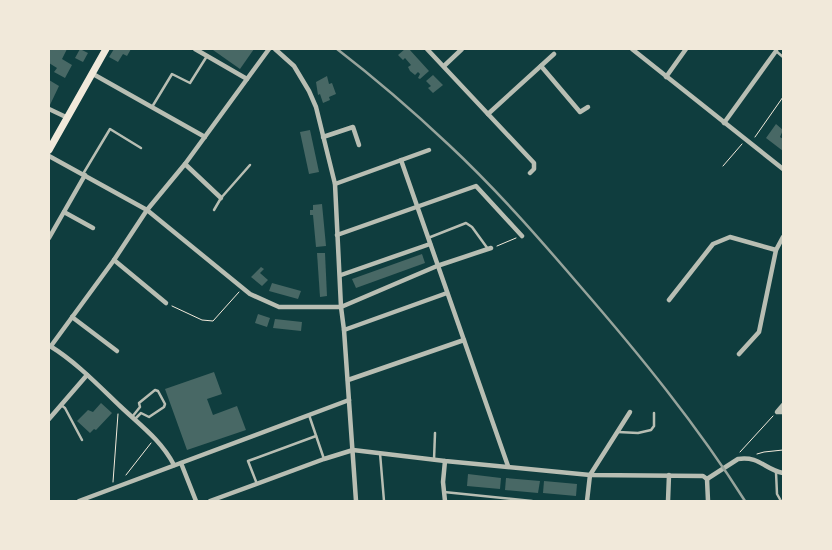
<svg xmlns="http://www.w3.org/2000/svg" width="832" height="550" font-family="'Crimson Pro',serif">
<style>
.building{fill:#486865}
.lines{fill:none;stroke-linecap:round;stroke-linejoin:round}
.path{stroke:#f1e9da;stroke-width:1}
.service{stroke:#b8beb3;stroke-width:2.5}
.minor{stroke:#b8beb3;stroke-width:4.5}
.primary{stroke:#f1e9da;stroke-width:7}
.rail{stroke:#97a49c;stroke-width:2.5}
</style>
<rect width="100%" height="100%" fill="#0f3d3e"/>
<!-- building -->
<g class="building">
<polygon points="49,49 67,49 62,59 72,65 65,78 54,72 57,68 49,63"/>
<polygon points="80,49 88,53 83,62 75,58"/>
<polygon points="114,49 131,49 127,56 123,54 118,62 109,57"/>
<polygon points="215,49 254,49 240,69 213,50"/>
<polygon points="405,49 409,49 429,71 420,79 418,78 420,74 418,72 415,75 410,71 408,67 411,65 405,58 403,60 398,55"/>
<polygon points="433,75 443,85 433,93 428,88 431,86 426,81"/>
<polygon points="327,76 329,84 332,83 336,94 329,97 330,100 323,103 320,94 318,95 316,82"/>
<polygon points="49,80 59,86 49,107"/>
<polygon points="776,124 783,130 780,137 783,139 783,151 766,138"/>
<polygon points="310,130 319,172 309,174 300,132"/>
<polygon points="322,204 326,246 316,247 313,215 310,215 310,210 313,210 313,205"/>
<polygon points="317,253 325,253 327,296 320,297"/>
<polygon points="422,254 425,263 356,288 352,279"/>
<polygon points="261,267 264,269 260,273 268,280 262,286 251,277"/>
<polygon points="272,283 301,291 298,299 269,291"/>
<polygon points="258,314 270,318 267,327 255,323"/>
<polygon points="275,319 302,322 301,331 273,328"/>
<polygon points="214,372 222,394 207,399 213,415 237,406 246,430 187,450 165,389"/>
<polygon points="101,403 112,413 96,430 94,429 90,433 77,421 88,410 93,412"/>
<polygon points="468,474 501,478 500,489 467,486"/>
<polygon points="506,478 540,481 538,493 505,490"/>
<polygon points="544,481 577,484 576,496 543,493"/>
</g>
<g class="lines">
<!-- path -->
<g class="path">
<polyline points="755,137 783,97"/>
<polyline points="723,166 742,144"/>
<polyline points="497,246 516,238"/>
<polyline points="172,306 202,320 213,321 239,292"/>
<polyline points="740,452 773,416"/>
<polyline points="757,454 764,452 783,450"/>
<polyline points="126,475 151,443"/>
<polyline points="113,482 118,414"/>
</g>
<!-- service -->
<g class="service">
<polyline points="776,51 783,57"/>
<polyline points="152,107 172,74 190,83 207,56"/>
<polyline points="83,174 110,129 141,148"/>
<polyline points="214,210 221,198 250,165"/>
<polyline points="428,238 466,223 472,227 488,249"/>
<polyline points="61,405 65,408 82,440"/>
<polyline points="309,415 324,459"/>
<polyline points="132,417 140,407 139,403 155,390 158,391 165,404 164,407 149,417 141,413 135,419"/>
<polyline points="618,432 638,433 651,430 654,426 654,413"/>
<polyline points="380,453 384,501"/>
<polyline points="434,460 435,433"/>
<polyline points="776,472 777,494 781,501"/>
<polyline points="257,484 248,461 316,436"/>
<polyline points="444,492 532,501"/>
</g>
<!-- minor -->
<g class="minor">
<polyline points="195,49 247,79"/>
<polyline points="275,49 294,66 309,91 316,107 335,184 341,307 344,330 356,501"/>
<polyline points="427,49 534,163 534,169 530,173"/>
<polyline points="632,49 783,169"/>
<polyline points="444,66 462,49"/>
<polyline points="541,66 580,112 588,107"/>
<polyline points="93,74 205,137"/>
<polyline points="666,77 686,49"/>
<polyline points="49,109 68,118"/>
<polyline points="488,114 554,54"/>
<polyline points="724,123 776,51"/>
<polyline points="323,137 353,127 359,145"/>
<polyline points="49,156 147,210 250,294 279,307 341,307 437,266 491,248"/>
<polyline points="401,160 508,466"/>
<polyline points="185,164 221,198"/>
<polyline points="335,184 429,150"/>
<polyline points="64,212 93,228"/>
<polyline points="337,235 476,186 522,236"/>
<polyline points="49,238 85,175"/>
<polyline points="114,260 166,303"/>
<polyline points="341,275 430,244"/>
<polyline points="669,300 713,244 730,237 776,250"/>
<polyline points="72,317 117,351"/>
<polyline points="344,330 447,293"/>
<path d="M50,346C76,362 98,385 120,406C140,425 161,440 174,465"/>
<polyline points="51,346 114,260 147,210 185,164 269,49"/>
<polyline points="739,354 759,332 776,250 783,237"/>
<polyline points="348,380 464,340"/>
<polyline points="783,405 777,412 783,412"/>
<polyline points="49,419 87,375"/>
<polyline points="445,461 443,482 445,501"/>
<polyline points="181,463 196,501"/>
<path d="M707,479L738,459C760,456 764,469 783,473"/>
<polyline points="707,479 708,501"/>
<polyline points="79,501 349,400"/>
<polyline points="210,501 324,459 353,450 445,461 590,475 703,476 707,479"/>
<polyline points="587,501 590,475 630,412"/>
<polyline points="668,501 669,475"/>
</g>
<!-- primary -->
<polyline class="primary" points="49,150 106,49"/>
<!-- rail -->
<path class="rail" d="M337,49C376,79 413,111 449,145C496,189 538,237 580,286C639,354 697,425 745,501"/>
</g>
<!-- border -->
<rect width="832" height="550" fill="none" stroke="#f1e9da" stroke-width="100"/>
</svg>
